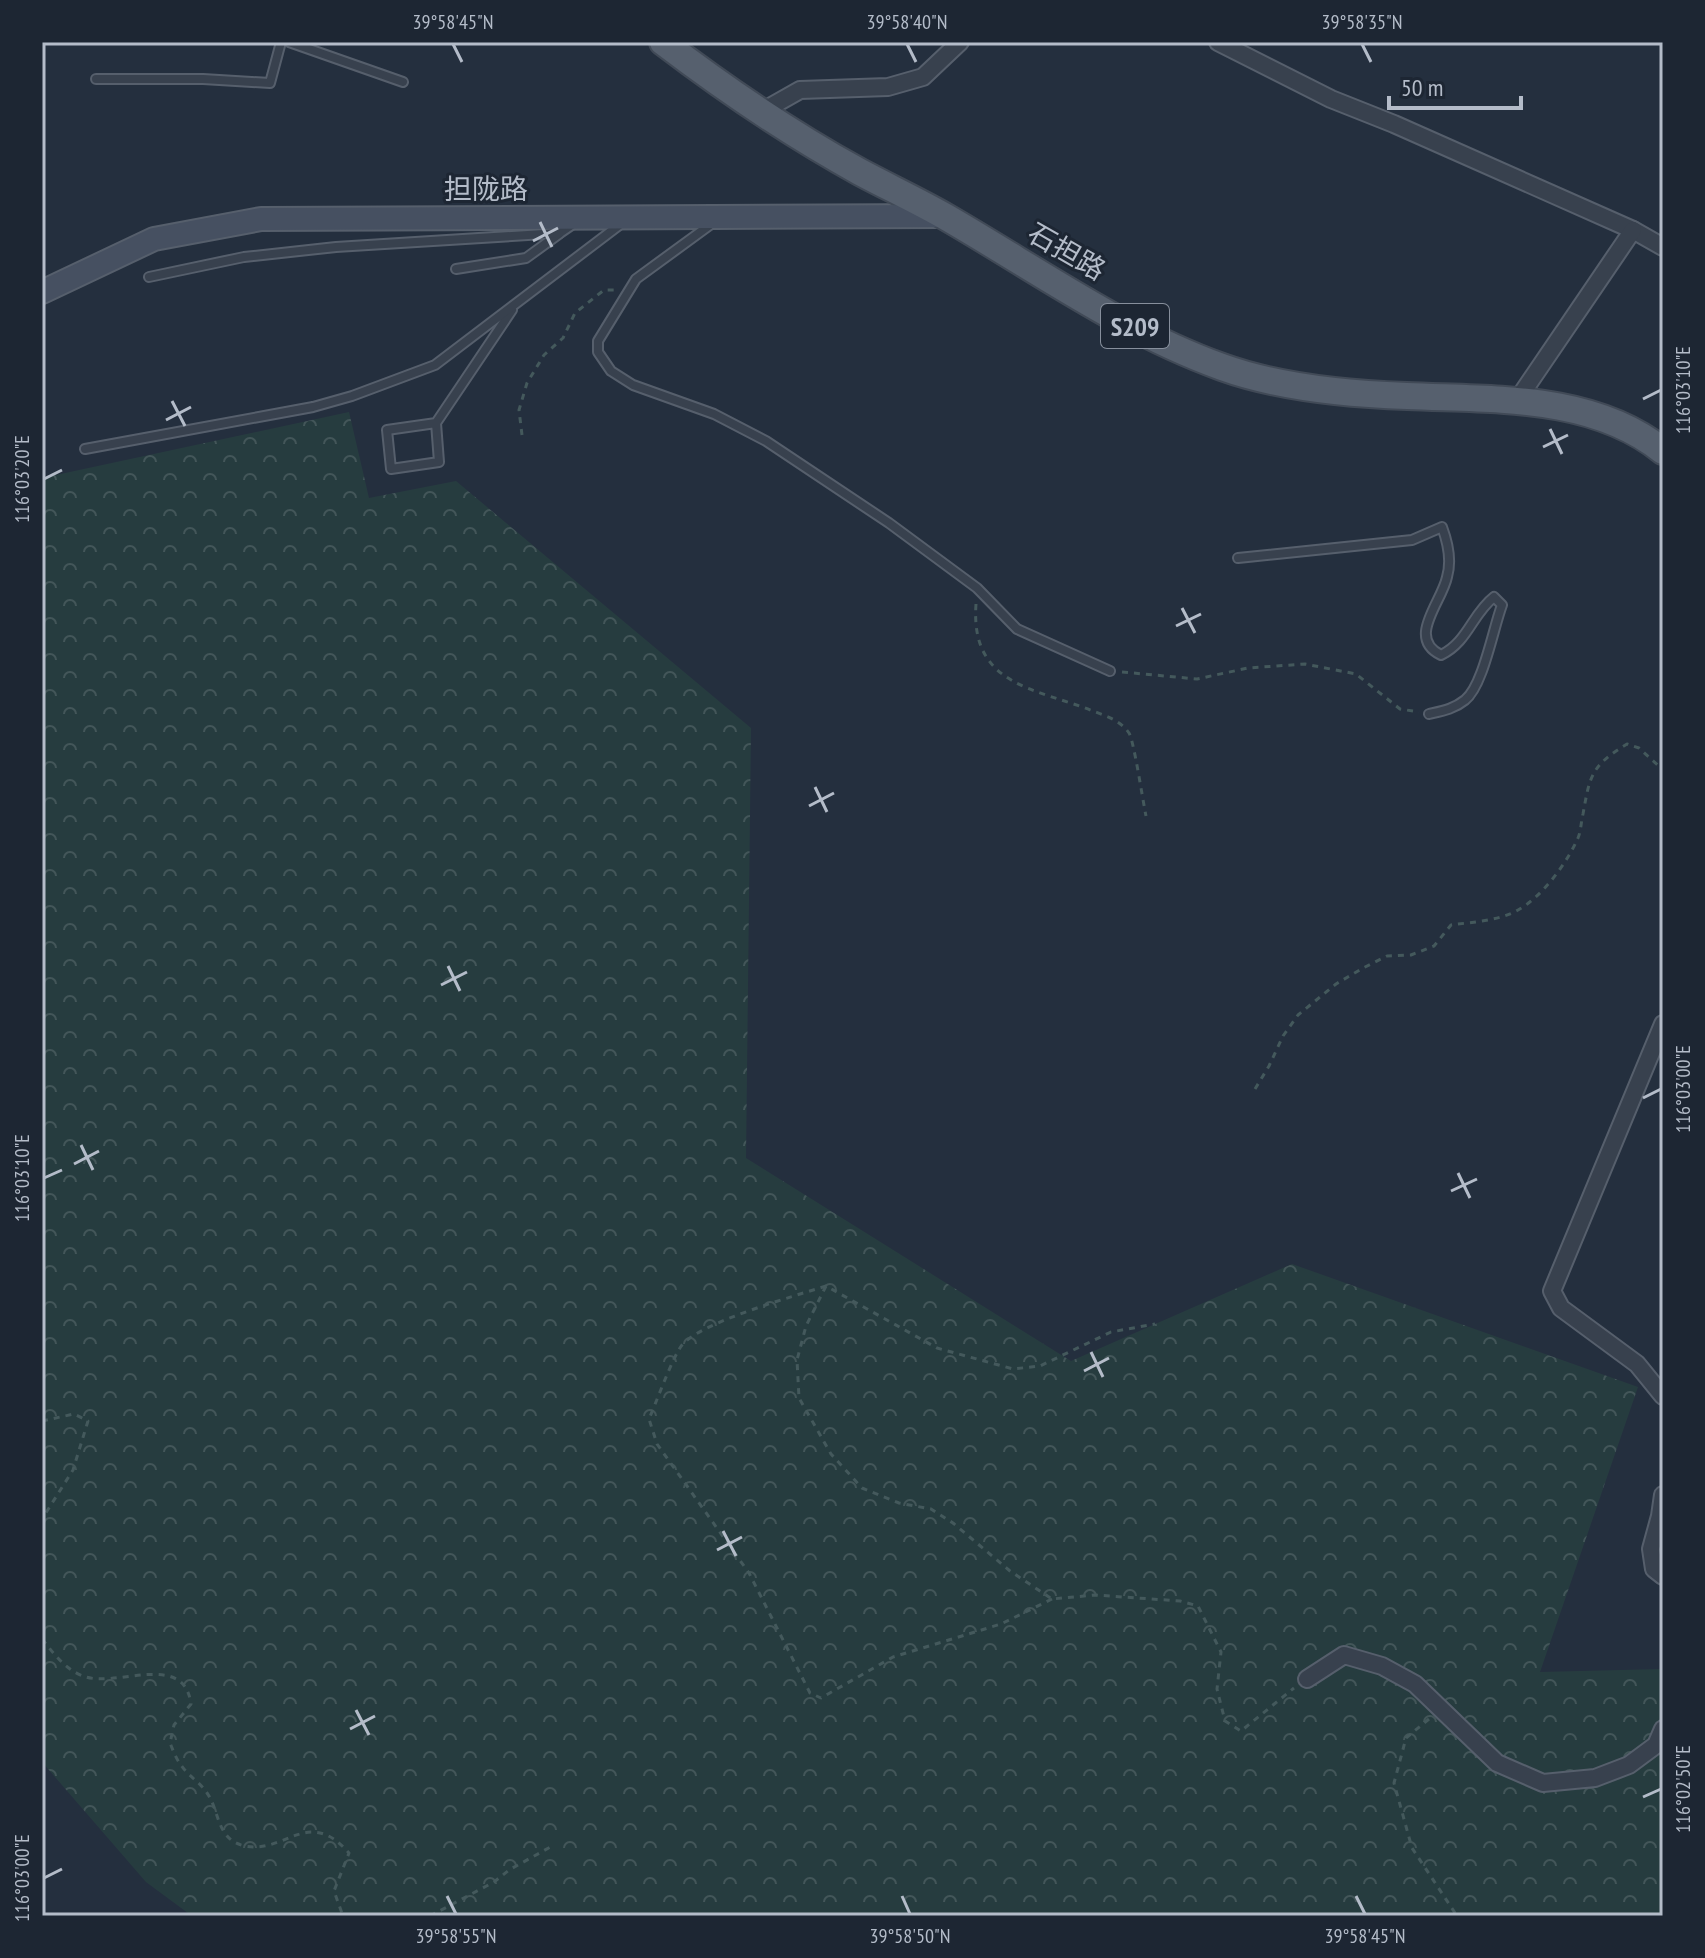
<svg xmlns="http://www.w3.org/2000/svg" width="1705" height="1958" font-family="'PT Sans Narrow','Noto Sans SC',sans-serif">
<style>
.forest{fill:url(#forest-crowns)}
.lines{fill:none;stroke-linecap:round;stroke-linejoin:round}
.lane-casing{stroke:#565f6c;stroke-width:12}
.street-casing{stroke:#565f6c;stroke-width:20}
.secondary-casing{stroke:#565f6c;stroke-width:26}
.primary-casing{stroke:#414a57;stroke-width:30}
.path{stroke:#44595c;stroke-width:3;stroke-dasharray:6 6;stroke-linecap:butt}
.lane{stroke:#38414e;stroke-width:8}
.street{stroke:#38414e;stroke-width:16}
.secondary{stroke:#465061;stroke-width:22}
.primary{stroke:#56606e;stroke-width:26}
.ticks{fill:none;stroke:#b4bcc9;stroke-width:3}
.labels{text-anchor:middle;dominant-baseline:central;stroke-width:6;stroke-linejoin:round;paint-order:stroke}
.shield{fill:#1d2633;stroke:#878f9c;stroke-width:2}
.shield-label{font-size:26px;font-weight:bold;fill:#b4bcc9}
.street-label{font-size:28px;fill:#b4bcc9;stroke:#1d2633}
.neatline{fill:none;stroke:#b4bcc9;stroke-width:3}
.ticks-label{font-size:20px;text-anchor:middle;fill:#b4bcc9}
</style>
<defs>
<pattern id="forest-crowns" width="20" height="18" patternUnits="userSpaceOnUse" patternTransform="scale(2)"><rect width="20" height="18" fill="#263c3f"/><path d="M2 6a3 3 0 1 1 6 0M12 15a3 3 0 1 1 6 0" fill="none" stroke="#435659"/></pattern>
</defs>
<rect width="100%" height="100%" fill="#242f3e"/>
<!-- forest -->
<polygon class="forest" points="349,412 369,498 456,481 751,728 746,1158 1071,1361 1292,1264 1638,1387 1540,1672 1663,1669 1663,1916 192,1916 146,1882 42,1762 42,478"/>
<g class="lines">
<defs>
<g id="lane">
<polyline points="289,42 403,82"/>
<polyline points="96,79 203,79 270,83 281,42"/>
<polyline points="714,222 636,279 598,341 598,352 611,371 633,385 714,414 766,441 889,523 977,588 1017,629 1110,671"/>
<polyline points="456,269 526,258 559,234"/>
<polyline points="149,277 244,257 336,247 560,233 576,222"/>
<polyline points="436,423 439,462 391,469 387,430 436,423 512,310"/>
<polyline points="85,449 313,407 352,396 435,365 622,223"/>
<path d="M1238,558L1412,540L1442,527C1448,543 1452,560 1447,577C1442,602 1406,638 1441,655C1468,642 1472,614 1494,597L1502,605C1493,629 1483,686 1465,700C1454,709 1442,711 1429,714"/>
</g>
<g id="street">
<polyline points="1218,42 1331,99 1394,124 1633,230 1663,247"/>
<polyline points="761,112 800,90 888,87 923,77 960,42"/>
<polyline points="1516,402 1633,230"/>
<polyline points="1663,1024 1552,1291 1561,1308 1637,1364 1663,1396"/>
<polyline points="1663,1495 1660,1516 1651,1549 1654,1569 1663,1576"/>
<polyline points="1307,1679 1344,1655 1382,1666 1415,1684 1497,1763 1543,1783 1595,1778 1629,1765 1656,1745 1663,1729"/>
</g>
<polyline id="secondary" points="42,292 154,239 261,219 943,216"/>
<path id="primary" d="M663,42C726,90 791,134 860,172C888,187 918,201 946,217C1036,269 1124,332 1222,367C1280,388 1347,394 1407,396C1493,400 1592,394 1663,451"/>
</defs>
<!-- lane casing -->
<use href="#lane" class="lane-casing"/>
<!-- street casing -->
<use href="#street" class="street-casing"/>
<!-- secondary casing -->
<use href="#secondary" class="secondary-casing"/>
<!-- primary casing -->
<use href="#primary" class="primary-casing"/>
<!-- path -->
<g class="path">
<polyline points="522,435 519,410 527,383 544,355 563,338 575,313 604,290 614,290"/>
<path d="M976,604C970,686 1035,688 1093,711C1106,716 1120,720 1129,733C1134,741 1143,802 1146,816"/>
<polyline points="1122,672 1197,679 1248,668 1305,664 1356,674 1400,709 1419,712"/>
<path d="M1255,1089L1269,1066L1283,1036L1298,1015L1336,984L1363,968L1387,956L1411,955L1434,946L1451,925C1472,922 1499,921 1518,910C1542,897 1567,863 1578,838C1581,831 1581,822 1583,814C1590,775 1591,766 1627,744L1639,748L1663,770"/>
<polyline points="826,1286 806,1326 797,1360 799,1398 831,1454 862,1488 899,1503 931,1509 953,1523 1010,1571 1052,1599 1095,1595 1180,1601 1198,1606 1221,1652 1217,1689 1225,1721 1241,1731 1294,1688"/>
<polyline points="42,1421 74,1414 88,1421 73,1470 42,1519"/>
<path d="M1052,1599L1001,1624L893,1657L821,1698L810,1693L749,1573L657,1444L649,1419C656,1403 673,1356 682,1345C701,1322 795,1296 826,1286L937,1348L1013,1369L1040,1366L1111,1332L1155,1324"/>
<path d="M42,1639C54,1654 65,1669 83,1676C115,1689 184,1650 191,1704L174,1725L170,1743C173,1750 176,1759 181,1765C188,1776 200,1782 207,1793C220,1811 216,1840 245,1846C286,1854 308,1806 349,1853L334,1891L343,1916"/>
<polyline points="1429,1719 1406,1738 1394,1783 1412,1848 1457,1916"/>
<polyline points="430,1916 494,1882 509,1870 554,1845"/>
</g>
<!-- lane -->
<use href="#lane" class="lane"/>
<!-- street -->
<use href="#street" class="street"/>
<!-- secondary -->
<use href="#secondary" class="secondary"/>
<!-- primary -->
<use href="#primary" class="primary"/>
</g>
<!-- ticks -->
<path class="ticks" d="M453,44L462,62M907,44L916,62M1362,44L1371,62M540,222L552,247M533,241L558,228M1643,399L1661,390M172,401L185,426M166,420L191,407M1550,429L1562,454M1543,447L1568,435M44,479L62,470M1182,608L1195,633M1176,626L1201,614M815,787L827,812M809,806L834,793M448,966L460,991M441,985L467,972M1643,1098L1661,1089M81,1145L93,1170M74,1164L99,1151M1458,1173L1470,1198M44,1178L62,1170M1451,1191L1477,1179M1091,1352L1103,1377M1084,1371L1109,1358M723,1531L736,1556M717,1550L742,1537M356,1710L369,1735M350,1729L375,1716M1643,1797L1661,1789M44,1878L62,1869M447,1896L456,1914M902,1896L910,1914M1356,1896L1365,1914"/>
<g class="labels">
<!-- shield labels -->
<rect class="shield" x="1101" y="304" width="68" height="44" rx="6"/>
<g class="shield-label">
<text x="1135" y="326">S209</text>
</g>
<!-- street labels -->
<g class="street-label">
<text x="486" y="188">担陇路</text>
<text transform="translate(1067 251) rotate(30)">石担路</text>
</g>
</g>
<!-- border -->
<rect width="1705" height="1958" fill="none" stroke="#1d2633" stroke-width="88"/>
<!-- scale -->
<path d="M1389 96v12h132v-12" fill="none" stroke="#b4bcc9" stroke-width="4"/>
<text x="1401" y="96" font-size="24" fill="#b4bcc9" stroke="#1d2633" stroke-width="6" paint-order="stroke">50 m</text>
<rect x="44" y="44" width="1617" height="1870" class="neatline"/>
<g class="ticks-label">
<text x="453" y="29">39°58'45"N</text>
<text x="907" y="29">39°58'40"N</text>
<text x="1362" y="29">39°58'35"N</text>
<text transform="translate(1683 390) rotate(-90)" y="7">116°03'10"E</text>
<text transform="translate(22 479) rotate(-90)" y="7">116°03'20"E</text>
<text transform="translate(1683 1089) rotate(-90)" y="7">116°03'00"E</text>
<text transform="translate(22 1178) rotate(-90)" y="7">116°03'10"E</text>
<text transform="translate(1683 1789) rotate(-90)" y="7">116°02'50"E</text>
<text transform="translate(22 1878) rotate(-90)" y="7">116°03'00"E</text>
<text x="456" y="1943">39°58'55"N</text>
<text x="910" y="1943">39°58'50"N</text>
<text x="1365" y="1943">39°58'45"N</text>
</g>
</svg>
